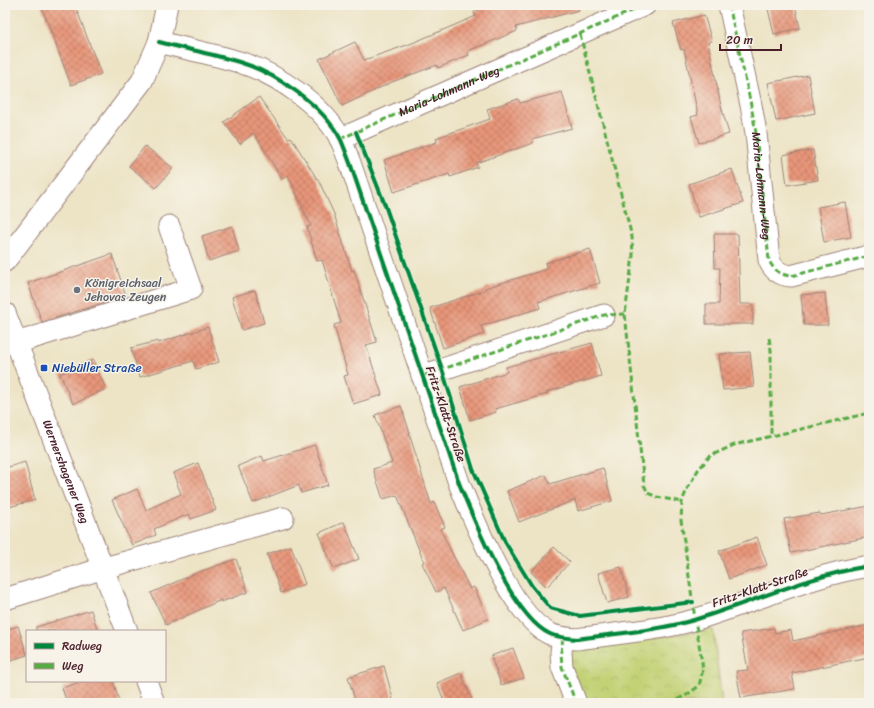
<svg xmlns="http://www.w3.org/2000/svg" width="874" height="708" font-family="Sriracha,sans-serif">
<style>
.park{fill:url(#park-crowns);stroke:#86784f}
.building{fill:url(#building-cross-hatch)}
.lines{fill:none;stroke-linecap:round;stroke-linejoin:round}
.minor-casing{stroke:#9c8278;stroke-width:23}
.minor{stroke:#fff;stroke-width:21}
.quiet{stroke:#57aa44;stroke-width:3;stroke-dasharray:6 3;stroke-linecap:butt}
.cycleway-casing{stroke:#f7f3e8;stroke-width:6}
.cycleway{stroke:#00873e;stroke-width:4}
.worship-dot{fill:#6b7280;stroke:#f7f3e8;stroke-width:1.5}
.transit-dot{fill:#1a4fb4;stroke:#f7f3e8;stroke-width:1.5}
.labels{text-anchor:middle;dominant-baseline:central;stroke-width:3;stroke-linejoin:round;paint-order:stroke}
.street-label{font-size:12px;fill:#4a1f2b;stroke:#f7f3e8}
.worship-label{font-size:12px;fill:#5b616d;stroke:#f7f3e8;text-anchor:start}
.transit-label{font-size:12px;fill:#164399;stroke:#f7f3e8;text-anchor:start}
</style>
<defs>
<pattern id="park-crowns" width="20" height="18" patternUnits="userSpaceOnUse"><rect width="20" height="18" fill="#c2d173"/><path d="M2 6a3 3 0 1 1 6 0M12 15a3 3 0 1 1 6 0" fill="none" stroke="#a8b364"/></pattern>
<pattern id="building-cross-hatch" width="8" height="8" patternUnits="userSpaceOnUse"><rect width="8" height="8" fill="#e8967a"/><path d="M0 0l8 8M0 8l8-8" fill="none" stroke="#be7a64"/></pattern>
</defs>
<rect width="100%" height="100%" fill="#f7f3e8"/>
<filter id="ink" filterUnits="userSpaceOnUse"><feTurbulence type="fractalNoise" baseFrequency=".025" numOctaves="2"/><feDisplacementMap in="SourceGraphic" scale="8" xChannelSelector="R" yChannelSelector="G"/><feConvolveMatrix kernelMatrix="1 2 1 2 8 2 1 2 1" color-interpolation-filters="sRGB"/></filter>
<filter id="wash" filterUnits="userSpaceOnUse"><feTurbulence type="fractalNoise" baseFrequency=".012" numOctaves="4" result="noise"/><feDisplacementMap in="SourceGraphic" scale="16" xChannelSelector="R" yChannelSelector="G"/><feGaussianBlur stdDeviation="0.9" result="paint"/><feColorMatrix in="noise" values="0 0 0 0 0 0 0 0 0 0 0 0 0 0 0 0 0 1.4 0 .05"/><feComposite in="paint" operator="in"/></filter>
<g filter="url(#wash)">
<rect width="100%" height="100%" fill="#ede4c6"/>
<!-- park -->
<polygon class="park" points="713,629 722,703 584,703 567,656 570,650"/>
<g id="blocks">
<!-- building -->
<g class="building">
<polygon points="41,5 75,5 101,74 71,85"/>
<polygon points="491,5 578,5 579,10 516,27 517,31 468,51 469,55 438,68 437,65 392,82 342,106 319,59 355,42 364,60 410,44 476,16 474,12"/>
<polygon points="767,5 795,5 800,28 774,34"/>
<polygon points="704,15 712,41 708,42 721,106 729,134 699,143 691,117 698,115 684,49 681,50 673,23"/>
<polygon points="808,75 815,113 776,121 768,83"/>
<polygon points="562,92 572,128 532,139 533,143 476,163 478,167 450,177 449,174 394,192 384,160 437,142 436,138 490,119 487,109 518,99 520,103"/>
<polygon points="259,97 288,138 291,137 317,179 318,179 334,214 352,271 354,270 377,342 366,345 382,395 353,404 344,376 348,375 334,325 341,323 322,260 317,261 307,227 311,226 288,175 282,179 254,133 240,144 224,122"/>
<polygon points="145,146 173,168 156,188 129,166"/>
<polygon points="813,150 818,180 787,185 783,155"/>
<polygon points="732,169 743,203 699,217 689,184"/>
<polygon points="845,202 851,237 824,242 818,207"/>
<polygon points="232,226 239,251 209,261 202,236"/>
<polygon points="714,234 738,234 740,304 753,304 753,324 706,324 706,304 719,304 720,268 715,268"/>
<polygon points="590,249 600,283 538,302 540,308 481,326 484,334 443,348 430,308 485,290 485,288 547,269 545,263"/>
<polygon points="112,254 126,296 42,322 28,283"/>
<polygon points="255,290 264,323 242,330 232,297"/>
<polygon points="825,293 828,325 804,325 801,295"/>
<polygon points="208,327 219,362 196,369 193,361 140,377 131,348 158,341 158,343"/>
<polygon points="592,343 601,376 547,392 547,394 495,409 496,412 470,420 460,387 507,372 506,367"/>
<polygon points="750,352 754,387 723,390 719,354"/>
<polygon points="93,360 106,389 73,404 60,374"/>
<polygon points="401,406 410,433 409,433 431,504 434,502 445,527 440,529 470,589 474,587 488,619 463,630 444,588 436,592 422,563 424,562 397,495 383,499 373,469 392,463 375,415"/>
<polygon points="315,445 328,485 301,493 299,485 253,503 238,466 262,456 264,461"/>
<polygon points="25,462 35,500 5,508 5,468"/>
<polygon points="198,463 216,510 191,519 189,514 154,529 156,535 132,545 112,500 137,489 146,510 181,494 173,473"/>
<polygon points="603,468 612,501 578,511 575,500 519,522 507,491 546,475 550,484"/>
<polygon points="869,506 869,537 791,553 784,519 820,513 821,515"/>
<polygon points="344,522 359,559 334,569 319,533"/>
<polygon points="757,537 767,565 729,579 719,551"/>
<polygon points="291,546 305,584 281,593 267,554"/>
<polygon points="554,547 570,562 547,587 531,572"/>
<polygon points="236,559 248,592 221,602 221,600 166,625 151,593 196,573"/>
<polygon points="621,567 629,597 607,603 598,573"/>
<polygon points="91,610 98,631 36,631 36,627"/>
<polygon points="869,625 869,657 792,673 795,689 741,698 736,671 748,670 741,633 774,628 775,633 791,630 793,641"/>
<polygon points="18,626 27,655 5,662 5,630"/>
<polygon points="513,648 524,678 501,685 491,656"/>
<polygon points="384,666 394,703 356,703 348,677"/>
<polygon points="461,673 473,703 445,703 437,683"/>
<polygon points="84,681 113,681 120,703 67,703 62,688"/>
</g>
</g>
</g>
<g filter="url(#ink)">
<use href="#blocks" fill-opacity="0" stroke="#9c8278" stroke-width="1"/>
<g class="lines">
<defs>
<g id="minor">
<path d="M729,5L751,105L756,133L769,260C773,270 780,275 791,276L869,256"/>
<path d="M159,42C186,49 213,54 239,62C276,73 323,105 341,140C344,147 347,155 350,163L459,483C474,521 513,617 550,634C559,638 568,638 577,639C616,633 656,631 694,620C753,602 808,576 869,566"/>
<path id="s1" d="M340,139L645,5"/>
<polyline points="5,261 142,81 159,42 167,5"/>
<path id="s2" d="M5,313L127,631"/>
<polyline points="16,343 191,289 169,226"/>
<polyline points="422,376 604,315"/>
<polyline points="5,599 104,568 283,518"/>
<polyline points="563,638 561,652 562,667 576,703"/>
<polyline points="146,681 154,703"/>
</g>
</defs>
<!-- minor casing -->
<use href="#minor" class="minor-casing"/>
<!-- minor -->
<use href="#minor" class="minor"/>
<!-- quiet -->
<g class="quiet">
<path id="s3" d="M729,5L751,105L756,133L769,260C773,270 780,275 791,276L869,256"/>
<polyline points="580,34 632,237 633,256 625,314 644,485 648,493 657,497 682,502"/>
<polyline points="340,139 645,5"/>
<polyline points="769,338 771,350 771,436"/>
<polyline points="422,376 604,315 625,314"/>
<polyline points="563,638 561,652 562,667 576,703"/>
<polyline points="669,703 685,696 699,686 703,669 695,619 681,520 682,502 687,489 698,470 710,456 734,445 869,413"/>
</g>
<defs>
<g id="cycleway">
<path d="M159,42C186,49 213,54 239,62C276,73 323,105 341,140C344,147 347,155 350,163L459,483C474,521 513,617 550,634C559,638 568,638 577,639C616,633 656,631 694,620C753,602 808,576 869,566"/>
<polyline points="356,132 385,205 442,369 473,469 505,542 532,586 550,608 580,616 693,602"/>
</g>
</defs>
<!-- cycleway casing -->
<use href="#cycleway" class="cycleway-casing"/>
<!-- cycleway -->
<use href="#cycleway" class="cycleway"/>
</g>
</g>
<!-- markers -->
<circle class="worship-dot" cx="77" cy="290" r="4"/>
<rect class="transit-dot" x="40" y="364" width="8" height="8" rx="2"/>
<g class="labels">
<!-- street labels -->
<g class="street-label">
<text stroke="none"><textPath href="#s1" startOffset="119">Maria-Lohmann-Weg</textPath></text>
<text stroke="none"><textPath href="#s3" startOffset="184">Maria-Lohmann-Weg</textPath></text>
<text transform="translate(446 414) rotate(71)">Fritz-Klatt-Straße</text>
<text stroke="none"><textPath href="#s2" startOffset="170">Wernershagener Weg</textPath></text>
<text transform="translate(760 587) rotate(-19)">Fritz-Klatt-Straße</text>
</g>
<!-- worship labels -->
<g class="worship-label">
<text x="85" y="283">Königreichsaal<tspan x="85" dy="14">Jehovas Zeugen</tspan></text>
</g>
<!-- transit labels -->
<g class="transit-label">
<text x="52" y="368">Niebüller Straße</text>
</g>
</g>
<!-- margin -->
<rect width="874" height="708" fill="none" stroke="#f7f3e8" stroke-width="20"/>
<!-- legend -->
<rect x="26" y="630" width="140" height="52" fill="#f7f3e8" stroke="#b29e9c"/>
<rect x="34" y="643" width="20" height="6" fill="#00873e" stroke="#b29e9c"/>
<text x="62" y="650" font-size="12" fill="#4a1f2b">Radweg</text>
<rect x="34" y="663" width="20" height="6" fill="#57aa44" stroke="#b29e9c"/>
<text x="62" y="670" font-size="12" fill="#4a1f2b">Weg</text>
<!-- scale -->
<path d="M720 44v6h61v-6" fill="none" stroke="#4a1f2b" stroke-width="2"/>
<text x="726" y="44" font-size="12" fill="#4a1f2b" stroke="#f7f3e8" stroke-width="3" paint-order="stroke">20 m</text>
</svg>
